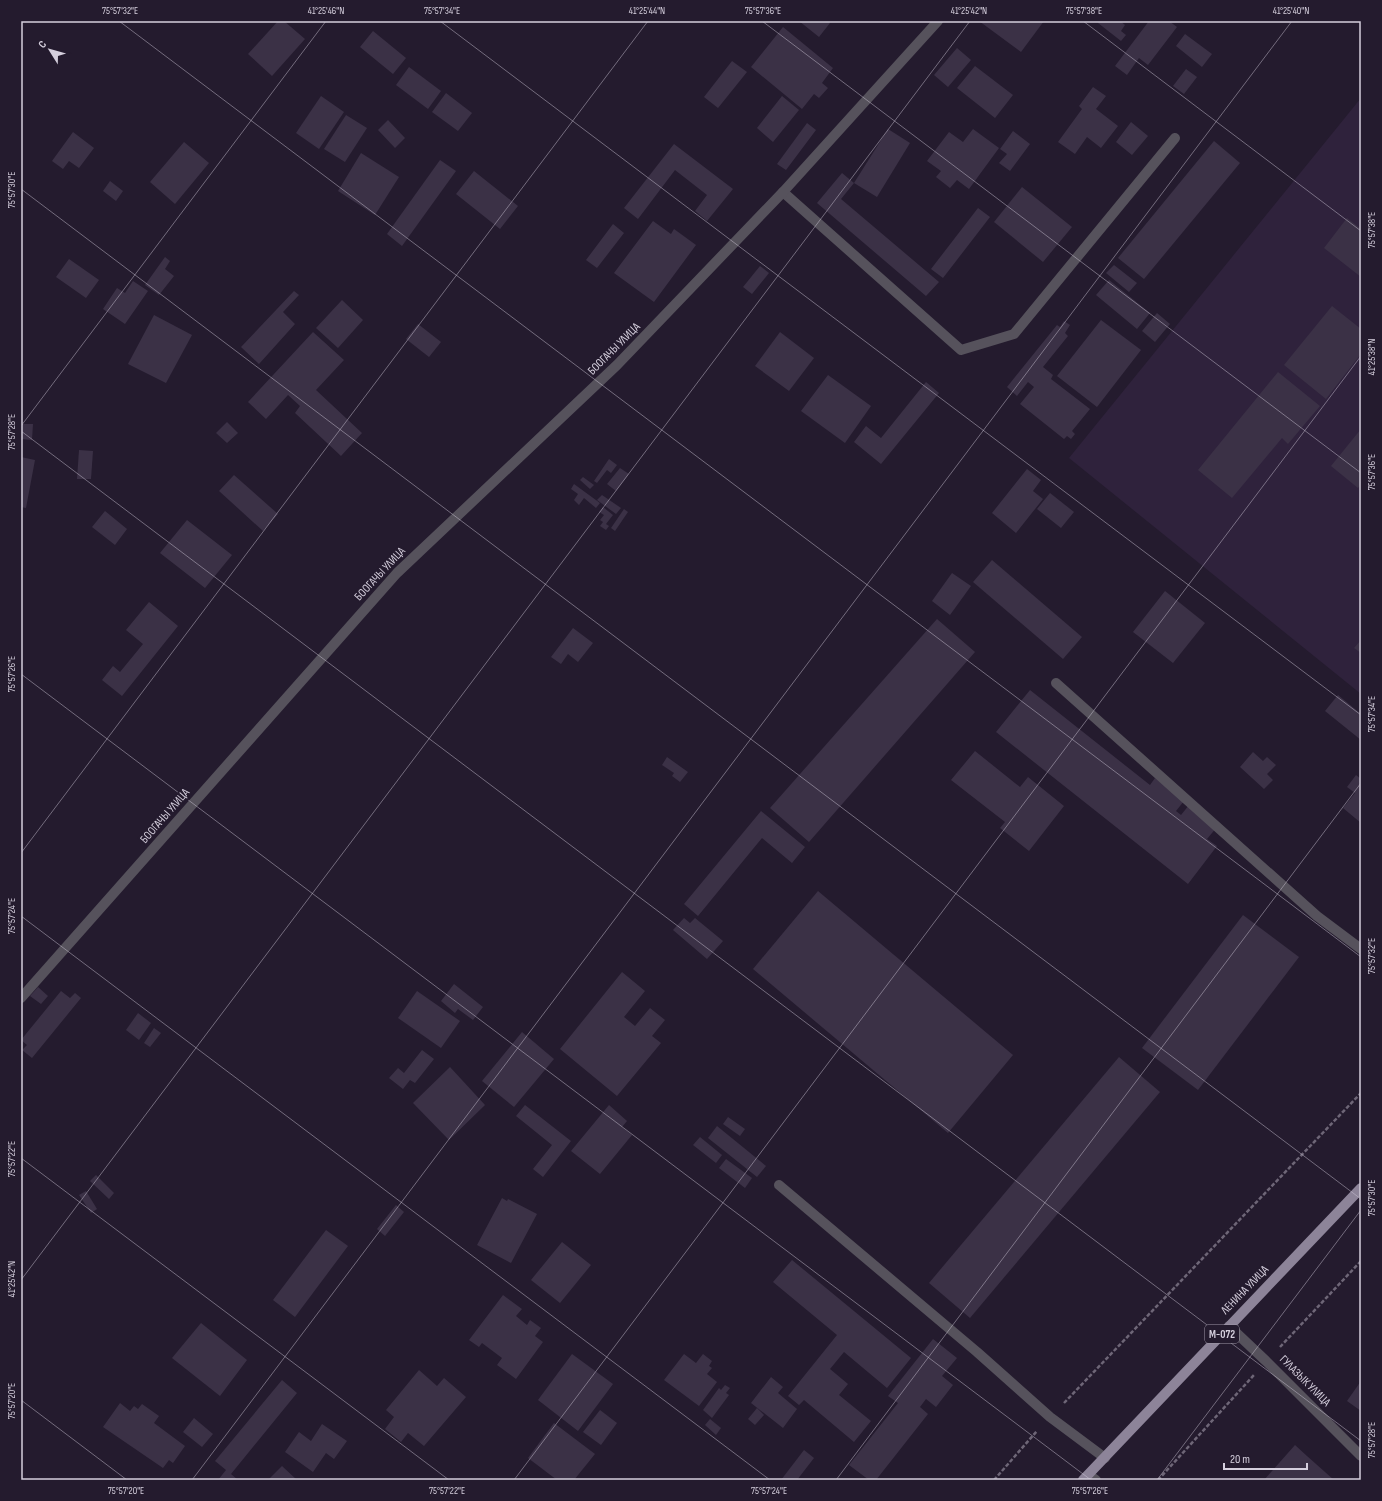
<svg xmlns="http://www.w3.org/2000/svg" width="1382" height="1501" font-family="'Sofia Sans Condensed',sans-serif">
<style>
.built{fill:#2f223c}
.building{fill:#3b3146}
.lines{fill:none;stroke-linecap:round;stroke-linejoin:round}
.path{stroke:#6e6677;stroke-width:2.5;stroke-dasharray:4 2;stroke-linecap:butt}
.service{stroke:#56525c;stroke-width:10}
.minor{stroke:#56525c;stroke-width:10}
.tertiary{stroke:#56525c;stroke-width:10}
.primary{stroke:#8d8499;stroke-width:10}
.ticks{fill:none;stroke:#d5cfdd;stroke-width:1;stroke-opacity:0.45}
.labels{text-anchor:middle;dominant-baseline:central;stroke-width:4;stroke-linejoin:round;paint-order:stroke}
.shield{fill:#241b2e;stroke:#a099a8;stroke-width:1}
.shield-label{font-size:11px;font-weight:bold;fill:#d5cfdd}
.street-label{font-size:12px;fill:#d5cfdd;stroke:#241b2e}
.neatline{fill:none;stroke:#d5cfdd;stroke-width:1.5}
.ticks-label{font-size:10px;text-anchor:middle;fill:#d5cfdd}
</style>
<rect width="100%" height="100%" fill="#241b2e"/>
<!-- built -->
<polygon class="built" points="1361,98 1361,694 1069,458"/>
<!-- building -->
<g class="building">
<polygon points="278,21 284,21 305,39 272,76 248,54"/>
<polygon points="799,21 828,21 830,23 819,37"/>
<polygon points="979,21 1044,21 1021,52"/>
<polygon points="1099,21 1120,21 1125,25 1121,31 1126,35 1121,41 1098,23"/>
<polygon points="1149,21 1169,21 1177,27 1148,65 1139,58 1127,75 1115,66"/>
<polygon points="783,27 833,68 822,83 828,88 819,98 814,94 802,109 751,67"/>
<polygon points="373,31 406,58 393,74 360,47"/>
<polygon points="1185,34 1212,54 1202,67 1176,46"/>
<polygon points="957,48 971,60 948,87 934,75"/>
<polygon points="732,61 747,72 718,108 704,97"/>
<polygon points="975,66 1013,95 995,118 957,88"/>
<polygon points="409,67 441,91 428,109 396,85"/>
<polygon points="1186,69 1197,77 1184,94 1173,86"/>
<polygon points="1093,87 1106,96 1096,109 1118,126 1101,148 1087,137 1075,154 1058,142 1082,109 1079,106"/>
<polygon points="446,93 472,113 458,131 432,112"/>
<polygon points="321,96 344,112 319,149 296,133"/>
<polygon points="782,96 799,110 773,142 757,128"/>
<polygon points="346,115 367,128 345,162 324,149"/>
<polygon points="388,120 405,138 395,148 378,130"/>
<polygon points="1131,122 1148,136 1132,155 1116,142"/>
<polygon points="807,123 816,130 786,170 777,164"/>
<polygon points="888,129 910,143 877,197 854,183"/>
<polygon points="973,129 999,148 969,189 957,180 950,188 936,177 941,171 927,161 949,132 963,142"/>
<polygon points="1013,131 1030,144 1010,171 999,163 1007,154 1000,149"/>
<polygon points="73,132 94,148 79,168 69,161 63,169 52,161"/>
<polygon points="1214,141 1240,163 1144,279 1118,258"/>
<polygon points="184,142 209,163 175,204 150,182"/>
<polygon points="674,144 733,189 707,221 695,211 707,195 675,170 638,219 624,208"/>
<polygon points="361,153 399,177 375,215 338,191"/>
<polygon points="440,160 456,171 402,246 387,234"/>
<polygon points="474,171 518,206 500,229 456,194"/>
<polygon points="842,173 854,183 841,199 939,282 926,296 817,203"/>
<polygon points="110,181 123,191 116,201 103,191"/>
<polygon points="1022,187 1072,227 1043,262 994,222"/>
<polygon points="978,208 990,217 943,278 931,269"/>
<polygon points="1347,218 1361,229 1361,277 1324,248"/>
<polygon points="653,221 671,234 674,229 696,245 654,302 614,273"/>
<polygon points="613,224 624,233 597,268 586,260"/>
<polygon points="165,257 170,261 165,269 174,276 159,295 145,285"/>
<polygon points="69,259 99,280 86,298 56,277"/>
<polygon points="1114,265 1137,283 1129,292 1106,273"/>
<polygon points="760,266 769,273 752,294 743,287"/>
<polygon points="1109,280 1150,313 1137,329 1096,295"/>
<polygon points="133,281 148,291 125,324 103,309 117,288 125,293"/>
<polygon points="294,291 299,295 283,312 295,324 259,364 241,347"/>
<polygon points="342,300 363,320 338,348 316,328"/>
<polygon points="1332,306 1361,329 1361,354 1326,399 1284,365"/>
<polygon points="1157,313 1170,324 1155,342 1142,331"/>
<polygon points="154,315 192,335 166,383 128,364"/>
<polygon points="1101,320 1141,350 1097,407 1057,376"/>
<polygon points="1064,321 1070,325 1065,333 1068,336 1043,367 1053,375 1051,379 1090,409 1072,431 1075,434 1071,439 1067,436 1064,439 1020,404 1034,387 1028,382 1017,396 1007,387 1057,325 1060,327"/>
<polygon points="418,324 441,342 429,357 406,339"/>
<polygon points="313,332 344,360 316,390 362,433 341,456 295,413 300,406 288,395 266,419 248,402"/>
<polygon points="780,332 814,358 789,391 755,366"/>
<polygon points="1278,372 1320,406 1288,444 1282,438 1232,498 1198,470"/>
<polygon points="828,375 871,406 845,443 801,411"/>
<polygon points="926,382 939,393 881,464 854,442 866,426 881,438"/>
<polygon points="227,422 238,433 227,443 216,433"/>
<polygon points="21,424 33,424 32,440 21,439"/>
<polygon points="1361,429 1361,484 1358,488 1331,466"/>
<polygon points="79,450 93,451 91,479 77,479"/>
<polygon points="21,457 35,460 26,508 21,507"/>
<polygon points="609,459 617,465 611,473 607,470 597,483 594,481"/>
<polygon points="620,468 629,474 616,491 607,484"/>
<polygon points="1027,469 1041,480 1033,491 1043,499 1016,533 992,513"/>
<polygon points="234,475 278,514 263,531 219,491"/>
<polygon points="583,477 594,485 590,489 580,480"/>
<polygon points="574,484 600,503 596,508 584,498 579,505 574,500 578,494 571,489"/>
<polygon points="1050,493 1074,512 1061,528 1037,509"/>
<polygon points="602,495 621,508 616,514 597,500"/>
<polygon points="603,507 613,515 606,524 609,526 606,530 600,526 603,522 600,520 604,515 599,512"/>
<polygon points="624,509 628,512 615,531 611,528"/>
<polygon points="105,511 127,529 115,545 92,527"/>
<polygon points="187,520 232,555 205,588 160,553"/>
<polygon points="992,560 1082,637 1063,659 973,582"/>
<polygon points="952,573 971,586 950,615 932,601"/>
<polygon points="1165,591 1205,623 1173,663 1133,632"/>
<polygon points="149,602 178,626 122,696 102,680 113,666 120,672 143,644 126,630"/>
<polygon points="937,619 975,652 809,842 770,808"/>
<polygon points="573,628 593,643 578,662 568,654 561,664 551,657"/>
<polygon points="1361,640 1361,653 1354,648"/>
<polygon points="1030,690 1150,785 1155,778 1184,801 1176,811 1181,815 1189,805 1217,827 1207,839 1217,846 1188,884 996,732"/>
<polygon points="1338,695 1361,714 1361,740 1325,711"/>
<polygon points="975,751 1020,787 1028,777 1064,806 1029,851 1000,828 1005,822 951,780"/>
<polygon points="1253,752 1263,761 1267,757 1276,765 1267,774 1273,780 1264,789 1240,767"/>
<polygon points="667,757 688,772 680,782 672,776 674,773 662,765"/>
<polygon points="1356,775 1361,779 1361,823 1343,808 1355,793 1347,787"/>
<polygon points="761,811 805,847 792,863 762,838 698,916 684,904"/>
<polygon points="818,891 1013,1055 948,1133 753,969"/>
<polygon points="1243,915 1299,957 1198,1090 1142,1048"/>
<polygon points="684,918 690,923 695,918 723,941 707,959 673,930"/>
<polygon points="622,972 645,991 624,1017 635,1026 650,1008 665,1020 652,1036 661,1043 617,1096 560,1049"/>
<polygon points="454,984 483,1007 473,1020 458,1009 455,1013 441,1001"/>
<polygon points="38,987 48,996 41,1004 30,996"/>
<polygon points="61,991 70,998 75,993 81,998 32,1058 22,1050 27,1045 21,1040"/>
<polygon points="417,991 460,1021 441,1048 398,1018"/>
<polygon points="138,1013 151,1023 139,1040 126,1030"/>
<polygon points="154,1028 161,1033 150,1047 144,1043"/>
<polygon points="522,1032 554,1059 514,1107 482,1081"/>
<polygon points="422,1050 434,1059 415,1083 410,1080 403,1089 389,1078 398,1068 404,1073"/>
<polygon points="1119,1057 1160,1092 970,1318 929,1283"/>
<polygon points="450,1067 485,1105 449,1140 413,1103"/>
<polygon points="525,1105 571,1141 543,1177 533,1169 552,1145 516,1116"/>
<polygon points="609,1105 627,1121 622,1127 632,1135 600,1174 571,1151"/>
<polygon points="728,1117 745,1129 740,1136 723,1124"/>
<polygon points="717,1126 766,1166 757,1177 708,1138"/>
<polygon points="700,1137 722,1155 716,1163 693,1145"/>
<polygon points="726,1159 752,1178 745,1188 719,1168"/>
<polygon points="96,1175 114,1193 109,1199 90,1181"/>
<polygon points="86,1191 97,1209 91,1213 79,1195"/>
<polygon points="502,1198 507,1201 508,1199 537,1214 511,1263 477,1245"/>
<polygon points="396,1205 404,1212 385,1236 377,1229"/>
<polygon points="326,1230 348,1246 295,1317 273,1300"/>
<polygon points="562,1242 591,1265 560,1303 531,1280"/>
<polygon points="792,1260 911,1358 887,1388 844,1352 830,1369 848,1384 839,1395 871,1421 854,1442 804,1400 799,1405 788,1396 837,1335 773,1282"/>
<polygon points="503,1295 522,1309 516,1316 527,1325 530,1320 541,1328 535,1336 543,1342 516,1379 497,1365 502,1358 482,1343 479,1347 469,1340"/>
<polygon points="201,1323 247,1360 220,1396 172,1358"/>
<polygon points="933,1339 957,1358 942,1376 953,1385 936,1407 926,1399 920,1407 928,1414 876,1480 869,1480 849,1465 898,1403 888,1396"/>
<polygon points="572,1354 613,1384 578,1431 538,1400"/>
<polygon points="684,1354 696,1363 703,1354 712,1361 709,1366 712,1368 707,1374 717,1382 699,1406 664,1380"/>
<polygon points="419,1370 437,1386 444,1378 466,1397 424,1446 408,1433 401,1442 385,1429 394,1417 386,1410"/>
<polygon points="771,1377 783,1387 778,1393 797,1409 783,1428 751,1403"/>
<polygon points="282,1380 297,1393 231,1474 238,1480 218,1480 226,1470 215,1461"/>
<polygon points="1361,1381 1361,1411 1347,1401"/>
<polygon points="725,1385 730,1388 726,1393 729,1395 712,1418 703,1410 719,1388 721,1390"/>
<polygon points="120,1403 130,1411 134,1406 138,1409 142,1404 159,1416 154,1423 185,1446 173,1463 169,1460 163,1468 103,1427"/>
<polygon points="757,1408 764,1415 755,1425 748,1419"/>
<polygon points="600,1410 617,1423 601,1445 583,1432"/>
<polygon points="194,1418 213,1434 202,1447 183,1432"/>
<polygon points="710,1419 721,1428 716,1435 705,1425"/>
<polygon points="554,1423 595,1454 574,1480 557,1480 528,1458"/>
<polygon points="322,1424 347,1441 334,1459 326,1453 313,1472 285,1452 299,1432 311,1441"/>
<polygon points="1295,1445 1307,1456 1334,1480 1264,1480"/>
<polygon points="804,1450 814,1458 797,1480 781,1480"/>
<polygon points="282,1466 297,1480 268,1480"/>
</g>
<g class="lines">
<!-- path -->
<g class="path">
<polyline points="1280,1347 1361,1261"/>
<polyline points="1064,1403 1361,1093"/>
<polyline points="994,1480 1037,1431"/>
<polyline points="1158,1480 1254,1375"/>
</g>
<!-- service -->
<g class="service">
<polyline points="1056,683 1317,916 1361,949"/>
<polyline points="779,1185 977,1352 1050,1417 1105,1458"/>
</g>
<!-- minor -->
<g class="minor">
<polyline points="783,192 961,350 1014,334 1175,138"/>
<polyline points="1229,1326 1266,1361 1361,1456"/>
<polyline points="1089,1475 1096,1480"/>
</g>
<!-- tertiary -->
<polyline class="tertiary" points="21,998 397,573 617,365 783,192 938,21"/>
<!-- primary -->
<polyline class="primary" points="1083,1480 1361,1188"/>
</g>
<!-- ticks -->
<path class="ticks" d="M119,21L1361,957M440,21L1361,715M762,21L1361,473M1083,21L1361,231M21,189L1361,1199M21,426L326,21M21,431L1361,1441M21,674L1091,1480M21,853L648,21M21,916L770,1480M21,1158L449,1480M21,1280L970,21M21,1400L127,1480M192,1480L1292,21M514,1480L1361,356M836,1480L1361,783M1157,1480L1361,1210"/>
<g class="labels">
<!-- shield labels -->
<rect class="shield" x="1205" y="1325" width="34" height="18" rx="3"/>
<g class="shield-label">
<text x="1222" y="1334">М-072</text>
</g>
<!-- street labels -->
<g class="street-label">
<text transform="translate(614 349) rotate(-45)">БООГАЧЫ УЛИЦА</text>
<text transform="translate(380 574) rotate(-47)">БООГАЧЫ УЛИЦА</text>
<text transform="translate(165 816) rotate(-49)">БООГАЧЫ УЛИЦА</text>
<text transform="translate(1245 1290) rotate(-46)">ЛЕНИНА УЛИЦА</text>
<text transform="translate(1305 1381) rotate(45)">ГУЛАЗЫК УЛИЦА</text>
</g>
</g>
<!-- border -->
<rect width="1382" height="1501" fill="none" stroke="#241b2e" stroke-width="44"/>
<!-- north arrow -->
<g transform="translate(50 50) rotate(307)" stroke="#241b2e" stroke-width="3" paint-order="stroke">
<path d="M0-3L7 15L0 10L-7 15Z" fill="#d5cfdd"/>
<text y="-6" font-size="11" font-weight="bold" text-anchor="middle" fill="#d5cfdd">С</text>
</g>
<!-- scale -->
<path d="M1224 1463v6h83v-6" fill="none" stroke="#d5cfdd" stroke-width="2"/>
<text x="1230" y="1463" font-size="12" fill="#d5cfdd" stroke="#241b2e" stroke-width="3" paint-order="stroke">20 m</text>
<rect x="22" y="22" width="1338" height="1457" class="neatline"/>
<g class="ticks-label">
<text x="120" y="14">75°57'32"E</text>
<text x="326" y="14">41°25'46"N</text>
<text x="442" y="14">75°57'34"E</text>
<text x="647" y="14">41°25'44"N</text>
<text x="763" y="14">75°57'36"E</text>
<text x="969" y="14">41°25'42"N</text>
<text x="1084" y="14">75°57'38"E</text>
<text x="1291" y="14">41°25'40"N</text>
<text transform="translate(11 190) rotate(-90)" y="4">75°57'30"E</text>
<text transform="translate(1371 230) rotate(-90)" y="4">75°57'38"E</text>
<text transform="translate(1371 357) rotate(-90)" y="4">41°25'38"N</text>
<text transform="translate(11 432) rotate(-90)" y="4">75°57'28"E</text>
<text transform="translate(1371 472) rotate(-90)" y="4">75°57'36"E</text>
<text transform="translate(11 674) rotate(-90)" y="4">75°57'26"E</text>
<text transform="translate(1371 714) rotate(-90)" y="4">75°57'34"E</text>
<text transform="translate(11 916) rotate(-90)" y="4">75°57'24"E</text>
<text transform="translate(1371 956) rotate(-90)" y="4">75°57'32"E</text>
<text transform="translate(11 1159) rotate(-90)" y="4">75°57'22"E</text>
<text transform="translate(1371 1198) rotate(-90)" y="4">75°57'30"E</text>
<text transform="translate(11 1279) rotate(-90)" y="4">41°25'42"N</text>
<text transform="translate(11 1401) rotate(-90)" y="4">75°57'20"E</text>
<text transform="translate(1371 1440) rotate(-90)" y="4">75°57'28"E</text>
<text x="126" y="1494">75°57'20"E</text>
<text x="447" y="1494">75°57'22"E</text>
<text x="769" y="1494">75°57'24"E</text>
<text x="1090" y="1494">75°57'26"E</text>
</g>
</svg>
